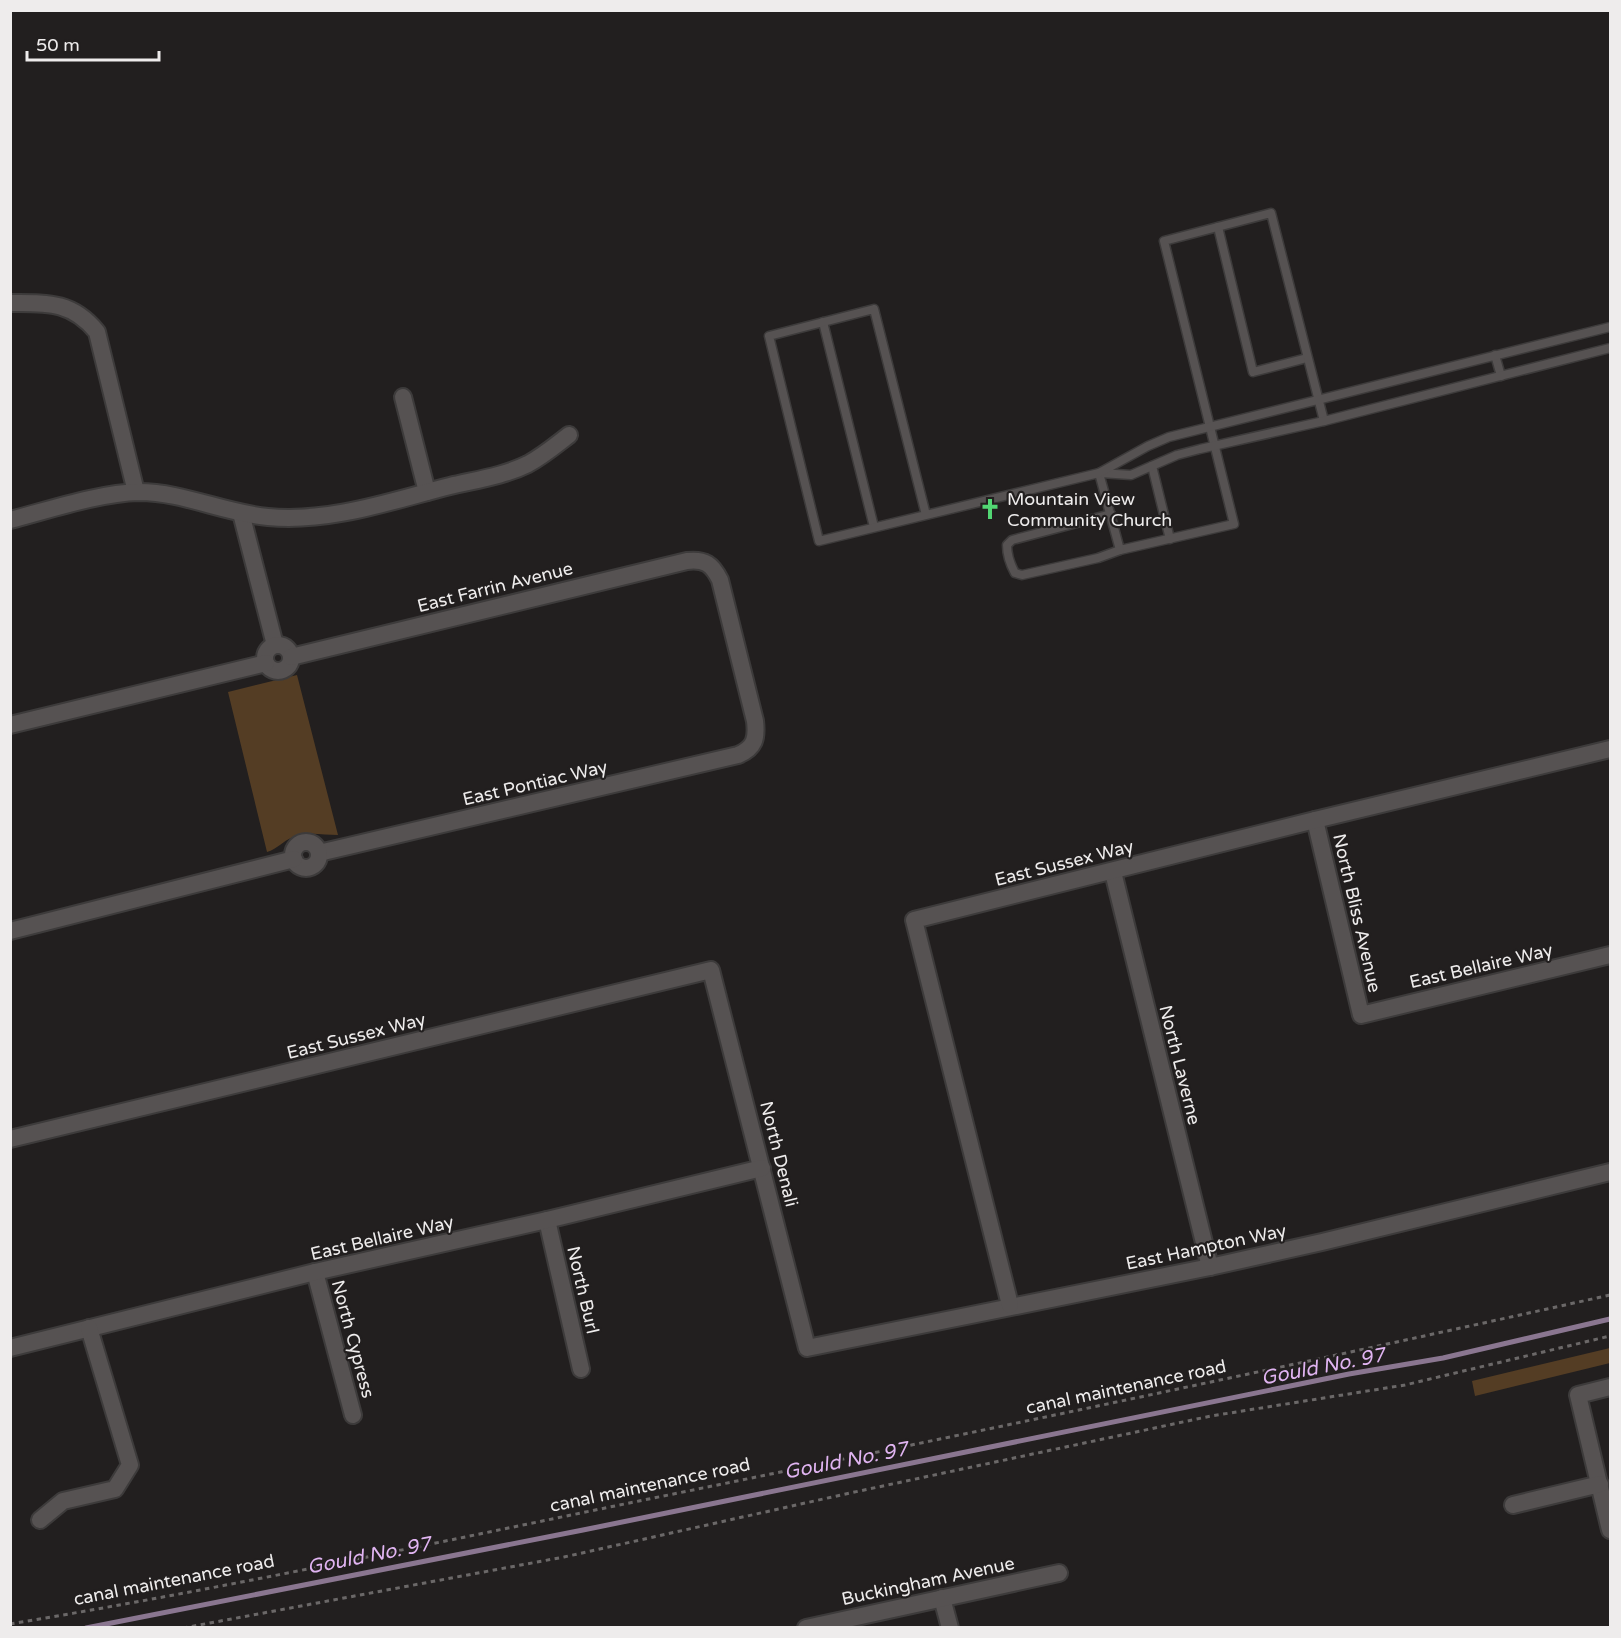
<svg xmlns="http://www.w3.org/2000/svg" width="1621" height="1638" font-family="'Varela Round',sans-serif">
<style>
.green{fill:#543d24}
.lines{fill:none;stroke-linecap:round;stroke-linejoin:round}
.stream{stroke:#8a7690;stroke-width:5}
.service-casing{stroke:#3d3b3b;stroke-width:11}
.minor-casing{stroke:#3d3b3b;stroke-width:20}
.path{stroke:#6b6868;stroke-width:3;stroke-dasharray:4.5 4.5;stroke-linecap:butt}
.service{stroke:#565252;stroke-width:8}
.minor{stroke:#565252;stroke-width:16}
.labels{text-anchor:middle;dominant-baseline:central;stroke-width:4.5;stroke-linejoin:round;paint-order:stroke}
.poi-label{font-size:18px;fill:#eeecec;stroke:#221f1f;text-anchor:start}
.street-label{font-size:18px;fill:#eeecec;stroke:#221f1f}
.water-label{font-size:20px;font-style:italic;fill:#e0b4f1;stroke:#221f1f}
</style>
<rect width="100%" height="100%" fill="#221f1f"/>
<!-- green -->
<g class="green">
<path d="M297,675L338,835C323,835 307,831 293,837C283,841 277,849 267,852L228,692Z"/>
<polygon points="1610,1348 1610,1363 1475,1396 1472,1381"/>
</g>
<g class="lines">
<!-- stream -->
<polyline class="stream" points="86,1628 583,1530 1349,1374 1443,1358 1610,1319"/>
<defs>
<g id="service">
<polyline points="1218,227 1253,372 1307,358"/>
<polyline points="823,322 874,527"/>
<polyline points="1495,355 1501,376"/>
<polyline points="1152,466 1170,539"/>
<polyline points="1099,473 1120,550 1234,524 1164,241 1271,213 1324,421"/>
<polyline points="1100,473 1131,475 1177,455 1200,449 1324,421 1610,348"/>
<path d="M1111,514L1012,540L1007,545C1007,554 1010,564 1015,573L1022,575L1098,558L1120,550"/>
<polyline points="926,515 874,309 769,336 819,541 1099,473 1148,446 1169,437 1610,327"/>
</g>
<g id="minor">
<path d="M10,303C47,303 72,301 97,332L136,492"/>
<polyline points="403,397 427,492"/>
<polyline points="241,513 275,645"/>
<path d="M10,520C49,510 99,493 139,492C183,492 224,513 268,517C329,523 391,501 450,486C475,480 504,476 528,464C543,456 556,445 569,435"/>
<circle cx="278" cy="658" r="13"/>
<path d="M291,657L687,561C705,559 712,564 720,580L755,721C757,738 755,748 738,755L319,853"/>
<polyline points="10,725 266,663"/>
<polyline points="1315,820 1361,1015 1610,955"/>
<circle cx="306" cy="855" r="13"/>
<polyline points="1113,872 1210,1267"/>
<polyline points="10,931 294,859"/>
<polyline points="10,1139 711,970 807,1348 1210,1267 1322,1242 1610,1172"/>
<polyline points="547,1220 581,1369"/>
<polyline points="315,1272 353,1415"/>
<polyline points="1010,1305 914,920 1315,820 1610,749"/>
<polyline points="10,1348 315,1272 547,1220 762,1168"/>
<polyline points="1610,1387 1578,1395 1610,1530"/>
<polyline points="1513,1505 1600,1484"/>
<polyline points="40,1520 63,1501 115,1489 130,1465 89,1328"/>
<polyline points="942,1598 950,1628"/>
<polyline points="806,1628 1059,1573"/>
</g>
</defs>
<!-- service casing -->
<use href="#service" class="service-casing"/>
<!-- minor casing -->
<use href="#minor" class="minor-casing"/>
<!-- path -->
<g class="path">
<path d="M10,1624C221,1589 430,1544 639,1501C963,1435 1287,1367 1610,1295"/>
<polyline points="183,1628 564,1557 850,1493 1211,1416 1405,1385 1610,1336"/>
</g>
<!-- service -->
<use href="#service" class="service"/>
<!-- minor -->
<use href="#minor" class="minor"/>
</g>
<!-- icons -->
<defs>
<symbol id="church-bare" viewBox="-9 -9 18 18"><path d="M-1.2-6h2.4v3.5h3.3v2.4h-3.3V6h-2.4V-.1h-3.3v-2.4h3.3Z" fill="#52d673" stroke="#221f1f" stroke-width="2.5" paint-order="stroke"/></symbol>
</defs>
<g fill-rule="evenodd">
<use href="#church-bare" x="975" y="494" width="30" height="30"/>
</g>
<g class="labels">
<!-- poi labels -->
<g class="poi-label">
<text x="1007" y="499">Mountain View<tspan x="1007" dy="21">Community Church</tspan></text>
</g>
<!-- street labels -->
<g class="street-label">
<text transform="translate(495 587) rotate(-14)">East Farrin Avenue</text>
<text transform="translate(535 783) rotate(-13)">East Pontiac Way</text>
<text transform="translate(1064 863) rotate(-14)">East Sussex Way</text>
<text transform="translate(1357 913) rotate(77)">North Bliss Avenue</text>
<text transform="translate(1481 966) rotate(-13)">East Bellaire Way</text>
<text transform="translate(356 1036) rotate(-14)">East Sussex Way</text>
<text transform="translate(1180 1065) rotate(76)">North Laverne</text>
<text transform="translate(779 1154) rotate(76)">North Denali</text>
<text transform="translate(382 1238) rotate(-13)">East Bellaire Way</text>
<text transform="translate(1206 1247) rotate(-12)">East Hampton Way</text>
<text transform="translate(583 1290) rotate(77)">North Burl</text>
<text transform="translate(353 1339) rotate(75)">North Cypress</text>
<text transform="translate(1126 1387) rotate(-12)">canal maintenance road</text>
<text transform="translate(650 1485) rotate(-12)">canal maintenance road</text>
<text transform="translate(174 1580) rotate(-11)">canal maintenance road</text>
<text transform="translate(928 1581) rotate(-12)">Buckingham Avenue</text>
</g>
<!-- water labels -->
<g class="water-label">
<text transform="translate(1323 1367) rotate(-11)">Gould No. 97</text>
<text transform="translate(846 1461) rotate(-11)">Gould No. 97</text>
<text transform="translate(369 1556) rotate(-11)">Gould No. 97</text>
</g>
</g>
<!-- border -->
<rect width="1621" height="1638" fill="none" stroke="#eeecec" stroke-width="24"/>
<!-- scale -->
<path d="M27 51v9h132v-9" fill="none" stroke="#eeecec" stroke-width="3"/>
<text x="36" y="51" font-size="18" fill="#eeecec" stroke="#221f1f" stroke-width="4.5" paint-order="stroke">50 m</text>
</svg>
